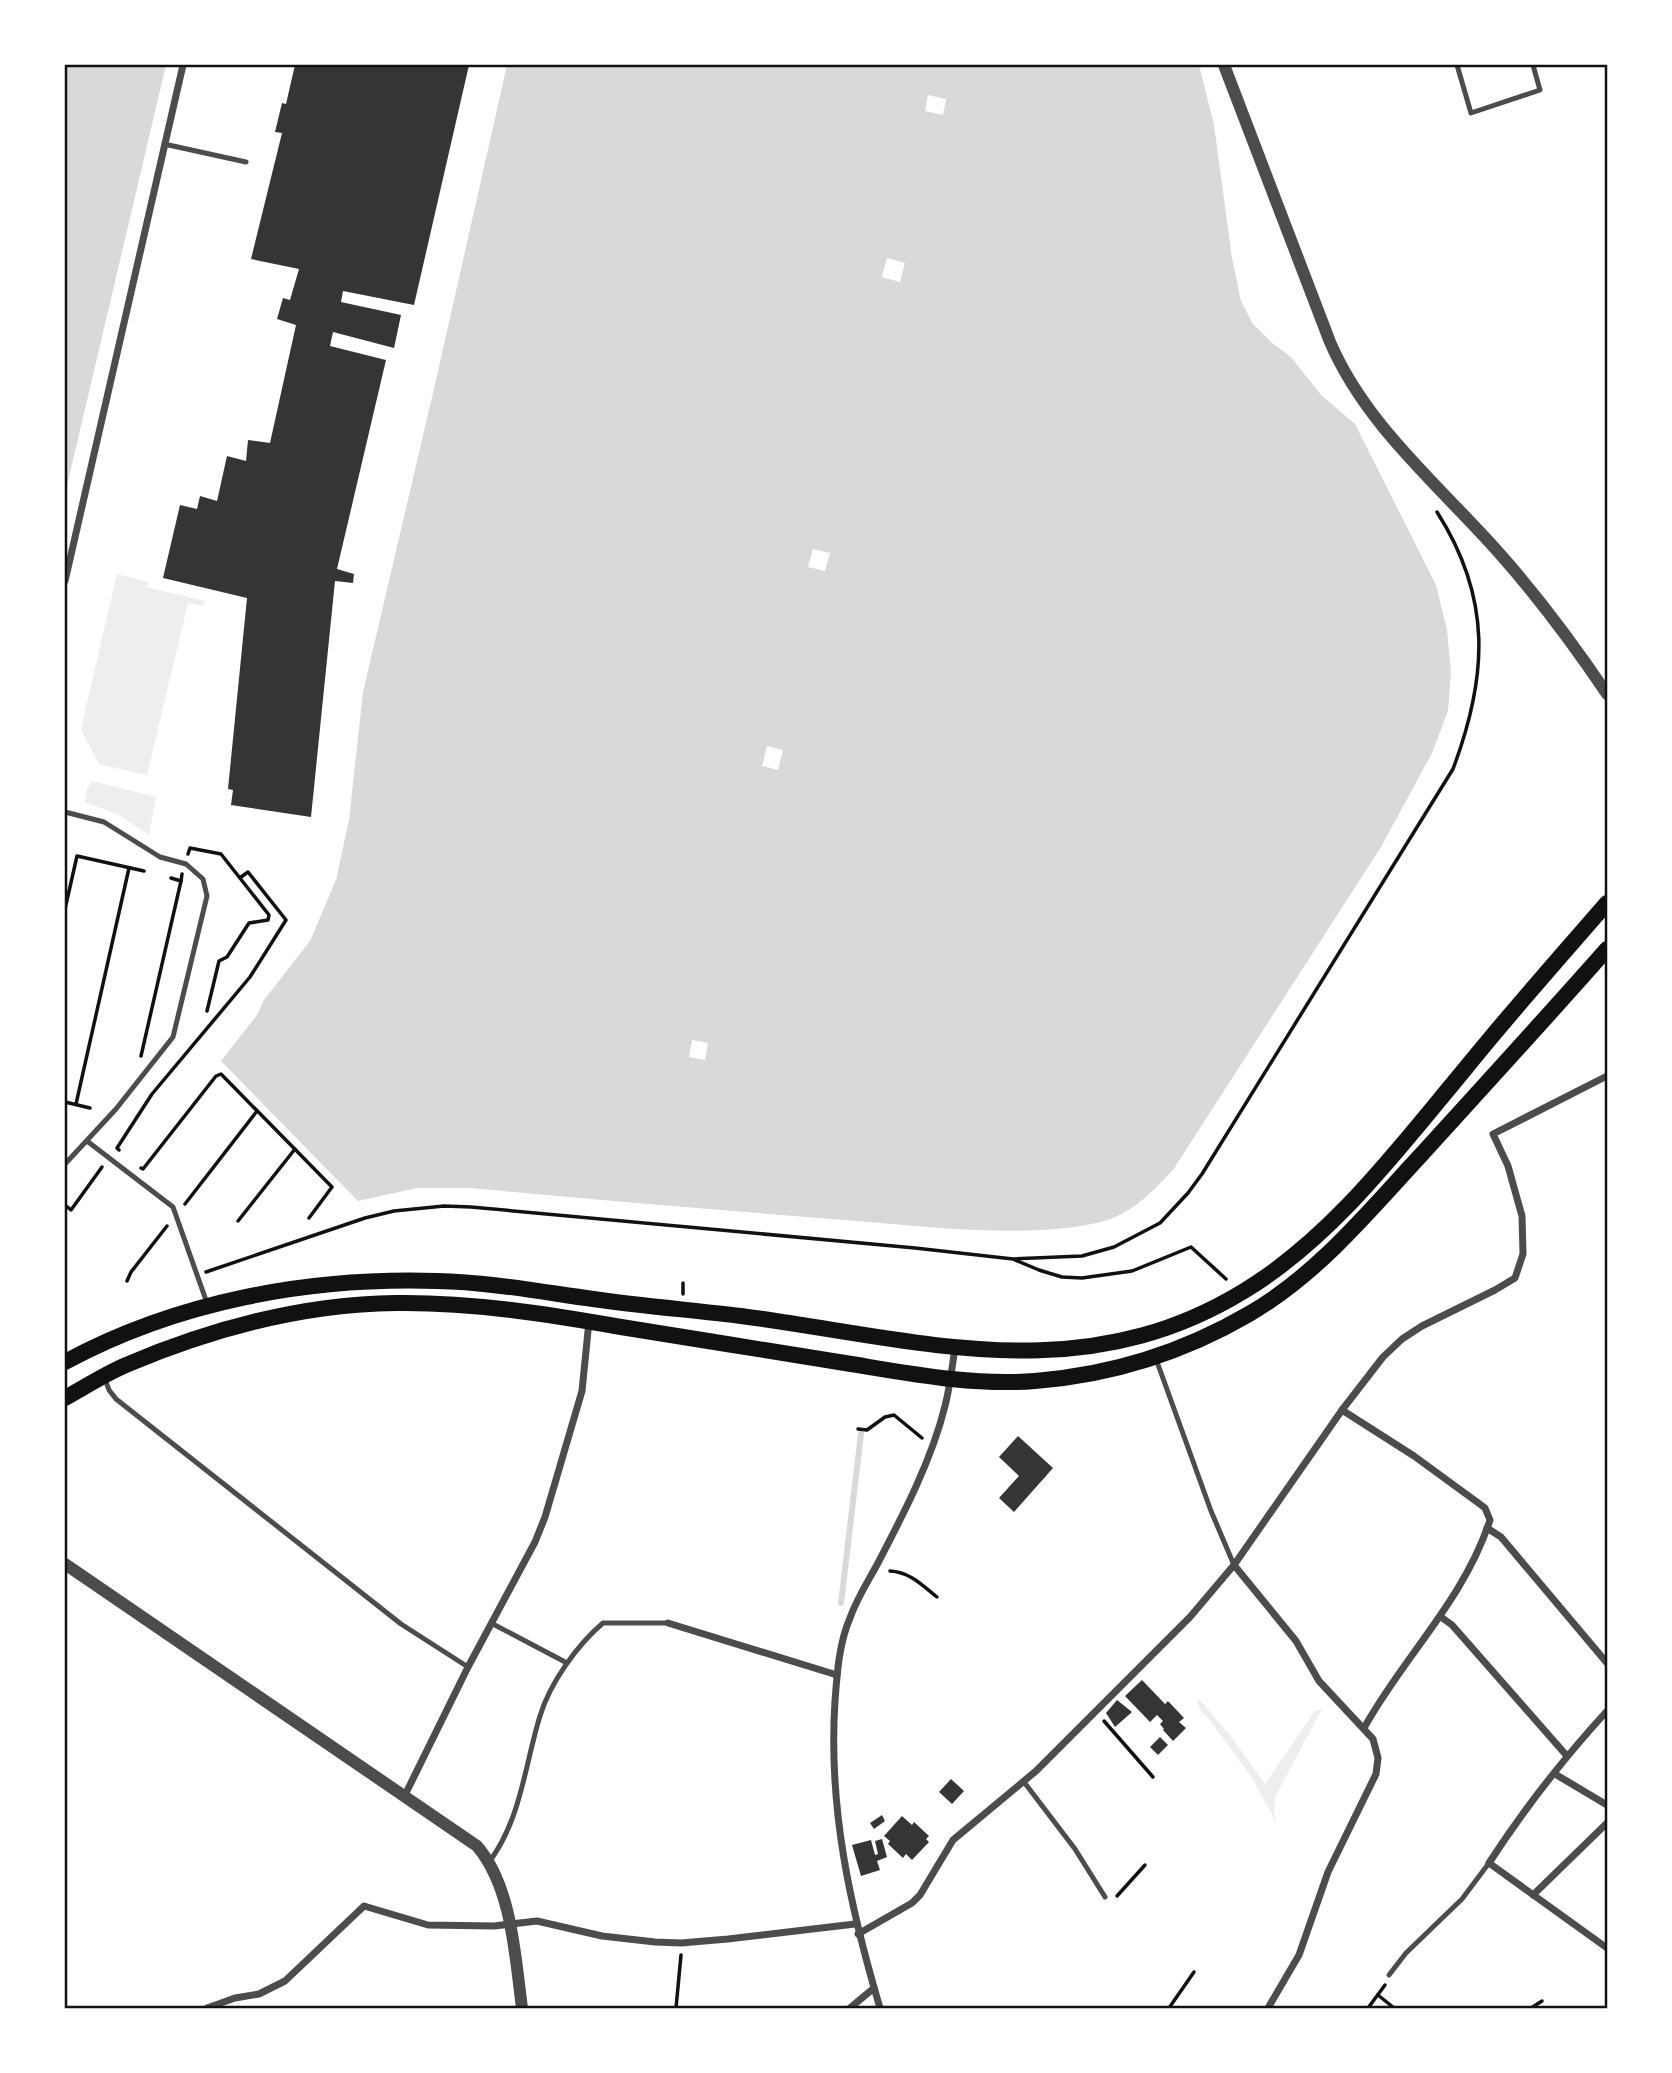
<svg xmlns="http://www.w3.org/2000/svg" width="1672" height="2073" font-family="'DM Sans',sans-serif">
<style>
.green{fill:#eee}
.water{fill:#d9d9d9;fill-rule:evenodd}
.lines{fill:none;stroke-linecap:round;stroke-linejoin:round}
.stream{stroke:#d9d9d9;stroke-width:6}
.building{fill:#353535}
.path{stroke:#111;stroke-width:3.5}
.service{stroke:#4c4c4c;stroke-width:5}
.minor{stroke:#4c4c4c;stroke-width:7}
.tertiary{stroke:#4c4c4c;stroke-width:12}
.primary{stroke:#111;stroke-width:16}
.neatline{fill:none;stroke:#111;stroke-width:2.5}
</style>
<rect width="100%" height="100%" fill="#fff"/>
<!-- green -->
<g class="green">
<polygon points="117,574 148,582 147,587 205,601 203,606 188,603 147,775 99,764 81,729"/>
<polygon points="92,781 156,797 149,835 119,815 85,802 87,789"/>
<polygon points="1199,1699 1230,1735 1265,1784 1315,1711 1322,1709 1275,1797 1274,1813 1277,1824 1252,1778 1205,1714 1203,1715 1197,1702"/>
</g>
<!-- water -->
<g class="water">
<polygon points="65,65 166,65 65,494"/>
<path d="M507,65H1199L1214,125L1232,258L1241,301L1253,324L1272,343L1291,357L1321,395L1355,424L1436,585L1447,630L1451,673L1448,711L1432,753L1381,847L1173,1170C1152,1192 1132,1214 1101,1222C1031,1239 930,1227 857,1221C728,1211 599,1200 470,1188H417L358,1201L221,1061L257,1015L264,1000L310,941L336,880L349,820L363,692L436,380ZM928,95L946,99L943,115L925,111ZM887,258L905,263L900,282L882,277ZM813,549L830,553L825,571L808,567ZM767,746L783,750L778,770L762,766ZM692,1040L708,1043L705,1060L689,1057Z"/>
</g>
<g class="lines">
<!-- stream -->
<polyline class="stream" points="841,1603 861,1434"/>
</g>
<!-- building -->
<g class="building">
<polygon points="295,65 469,65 414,305 343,291 341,302 401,315 394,348 333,332 330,346 386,360 337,569 354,574 353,583 335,581 311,817 231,805 233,790 228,789 247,598 163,578 180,505 197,509 200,496 217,501 227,456 246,461 248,440 270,443 296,325 277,319 283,298 290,300 299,269 251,259 282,133 275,132 282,103 286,104"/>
<polygon points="1018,1436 1053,1468 1014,1512 999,1498 1019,1476 999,1457"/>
<polygon points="1142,1680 1165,1704 1168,1701 1184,1718 1179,1722 1186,1728 1173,1741 1163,1730 1164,1729 1160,1724 1163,1721 1157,1715 1150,1722 1125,1696"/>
<polygon points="1117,1700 1132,1712 1115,1727 1106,1713"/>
<polygon points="1160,1737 1168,1745 1158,1755 1150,1747"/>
<polygon points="951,1779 964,1791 952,1804 939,1792"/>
<polygon points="882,1815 885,1821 874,1829 870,1823"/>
<polygon points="902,1816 912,1825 914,1822 929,1836 926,1839 929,1842 912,1860 906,1854 903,1858 888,1844 890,1841 884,1836"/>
<polygon points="882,1839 887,1857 877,1861 880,1870 861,1876 852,1845 871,1840 875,1855 878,1854 875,1841"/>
</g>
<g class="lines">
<!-- path -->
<g class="path">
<polyline points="188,854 190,848 221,854 269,915 268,920 249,923 227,957 219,961 207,1011"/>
<polyline points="171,878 181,881 182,874"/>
<polyline points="65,909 77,856 144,871"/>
<polyline points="141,1056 181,881"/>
<polyline points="65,1102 90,1108"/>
<polyline points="76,1104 129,868"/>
<polyline points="119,1150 117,1148 152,1094 250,977 286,920 248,872 241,877"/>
<polyline points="141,1168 143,1169 216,1076 221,1074 332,1187 309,1218"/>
<polyline points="185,1204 257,1111"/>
<polyline points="65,1205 71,1210 102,1167"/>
<polyline points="238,1221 295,1149"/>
<polyline points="1015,1260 1039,1270 1062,1277 1082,1278 1132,1271 1191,1247 1226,1279"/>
<path d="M206,1272L365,1218L394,1211L444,1206L471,1207L915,1248L1013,1259L1082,1256L1114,1247L1160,1223L1188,1193L1202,1174L1453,769C1488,676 1492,598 1437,512"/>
<polyline points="127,1281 131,1272 167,1226"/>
<polyline points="683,1294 683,1283"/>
<polyline points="858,1429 867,1430 885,1417 894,1415 922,1438"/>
<path d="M890,1571C910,1572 922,1585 937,1597"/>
<polyline points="1104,1721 1153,1777"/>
<polyline points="1117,1896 1145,1865"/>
<polyline points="1378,1995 1394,2008"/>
<polyline points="676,2008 681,1955"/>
<polyline points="1169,2008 1194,1972"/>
<polyline points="1368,2008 1385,1985"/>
<polyline points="1531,2008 1542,2001"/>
</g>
<!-- service -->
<g class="service">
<polyline points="1457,65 1471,113 1540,90 1533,65"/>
<polyline points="164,144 246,162"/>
<polyline points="65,812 104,822 160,857 186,864 203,879 207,896 173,1037 116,1109 65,1164"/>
<polyline points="87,1141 173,1207 207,1303"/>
<polyline points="1156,1359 1211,1511 1234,1565"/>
<polyline points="105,1379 109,1390 116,1399 401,1624 468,1667"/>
<polyline points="493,1624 567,1663"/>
<polyline points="1024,1782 1075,1849 1105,1897"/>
<path d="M489,1862C521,1820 525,1764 540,1716C550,1683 577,1645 603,1623H668"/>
<polyline points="1389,1975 1406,1953 1462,1899 1489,1863"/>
</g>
<!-- minor -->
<g class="minor">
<polyline points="65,581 183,65"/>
<path d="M1342,1410L1414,1456L1477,1502L1485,1508L1490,1520C1464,1600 1404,1656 1364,1728"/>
<polyline points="1487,1528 1501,1537 1607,1663"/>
<polyline points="1234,1565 1296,1641 1319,1681 1373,1739 1378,1758 1376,1774 1328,1872 1299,1955 1268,2008"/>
<polyline points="1441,1617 1452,1625 1567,1756"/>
<polyline points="668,1623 837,1675"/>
<path d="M1607,1711C1564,1758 1524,1809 1489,1863L1607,1948"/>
<polyline points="1555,1774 1607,1805"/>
<polyline points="405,1795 468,1667 535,1542 545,1517 582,1391 589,1321"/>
<polyline points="1533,1895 1607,1823"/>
<polyline points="858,1934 912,1903 920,1895 953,1840 1036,1771 1190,1617 1234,1565 1342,1410 1383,1357 1402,1339 1422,1326 1495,1290 1515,1278 1523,1254 1522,1216 1508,1166 1493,1134 1607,1076"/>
<polyline points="207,2008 235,1998 259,1994 285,1981 364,1906 428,1925 494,1926 537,1921 602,1936 655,1942 681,1943 728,1939 855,1924"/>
<polyline points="850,2008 874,1988"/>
<path d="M880,2008C850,1907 828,1807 835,1701C837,1674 839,1643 850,1618C857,1598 869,1580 879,1561C904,1513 932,1459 945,1406C950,1387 952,1367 955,1348"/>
</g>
<!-- tertiary -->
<g class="tertiary">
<path d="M1224,65L1330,342C1366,426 1440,486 1500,554C1539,598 1574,645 1607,694"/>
<path d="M65,1564L477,1846C512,1887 515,1956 522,2008"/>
</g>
<!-- primary -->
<g class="primary">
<path d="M65,1362C178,1301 309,1277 437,1281C489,1282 542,1292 593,1299C642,1306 692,1310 741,1316C917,1339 1079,1392 1244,1291C1333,1237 1399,1148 1465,1069C1511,1012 1559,958 1607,903"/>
<path d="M65,1398C85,1387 105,1374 126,1365C211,1329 304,1304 396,1303C472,1302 547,1314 621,1327C696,1339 770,1351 845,1363C907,1373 972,1386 1035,1381C1110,1375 1184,1352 1249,1314C1318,1274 1367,1213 1421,1155C1483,1087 1546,1018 1607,949"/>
</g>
</g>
<!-- border -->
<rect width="1672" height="2073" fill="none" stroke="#ffffff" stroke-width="133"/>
<rect x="66" y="66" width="1540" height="1941" class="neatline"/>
</svg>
